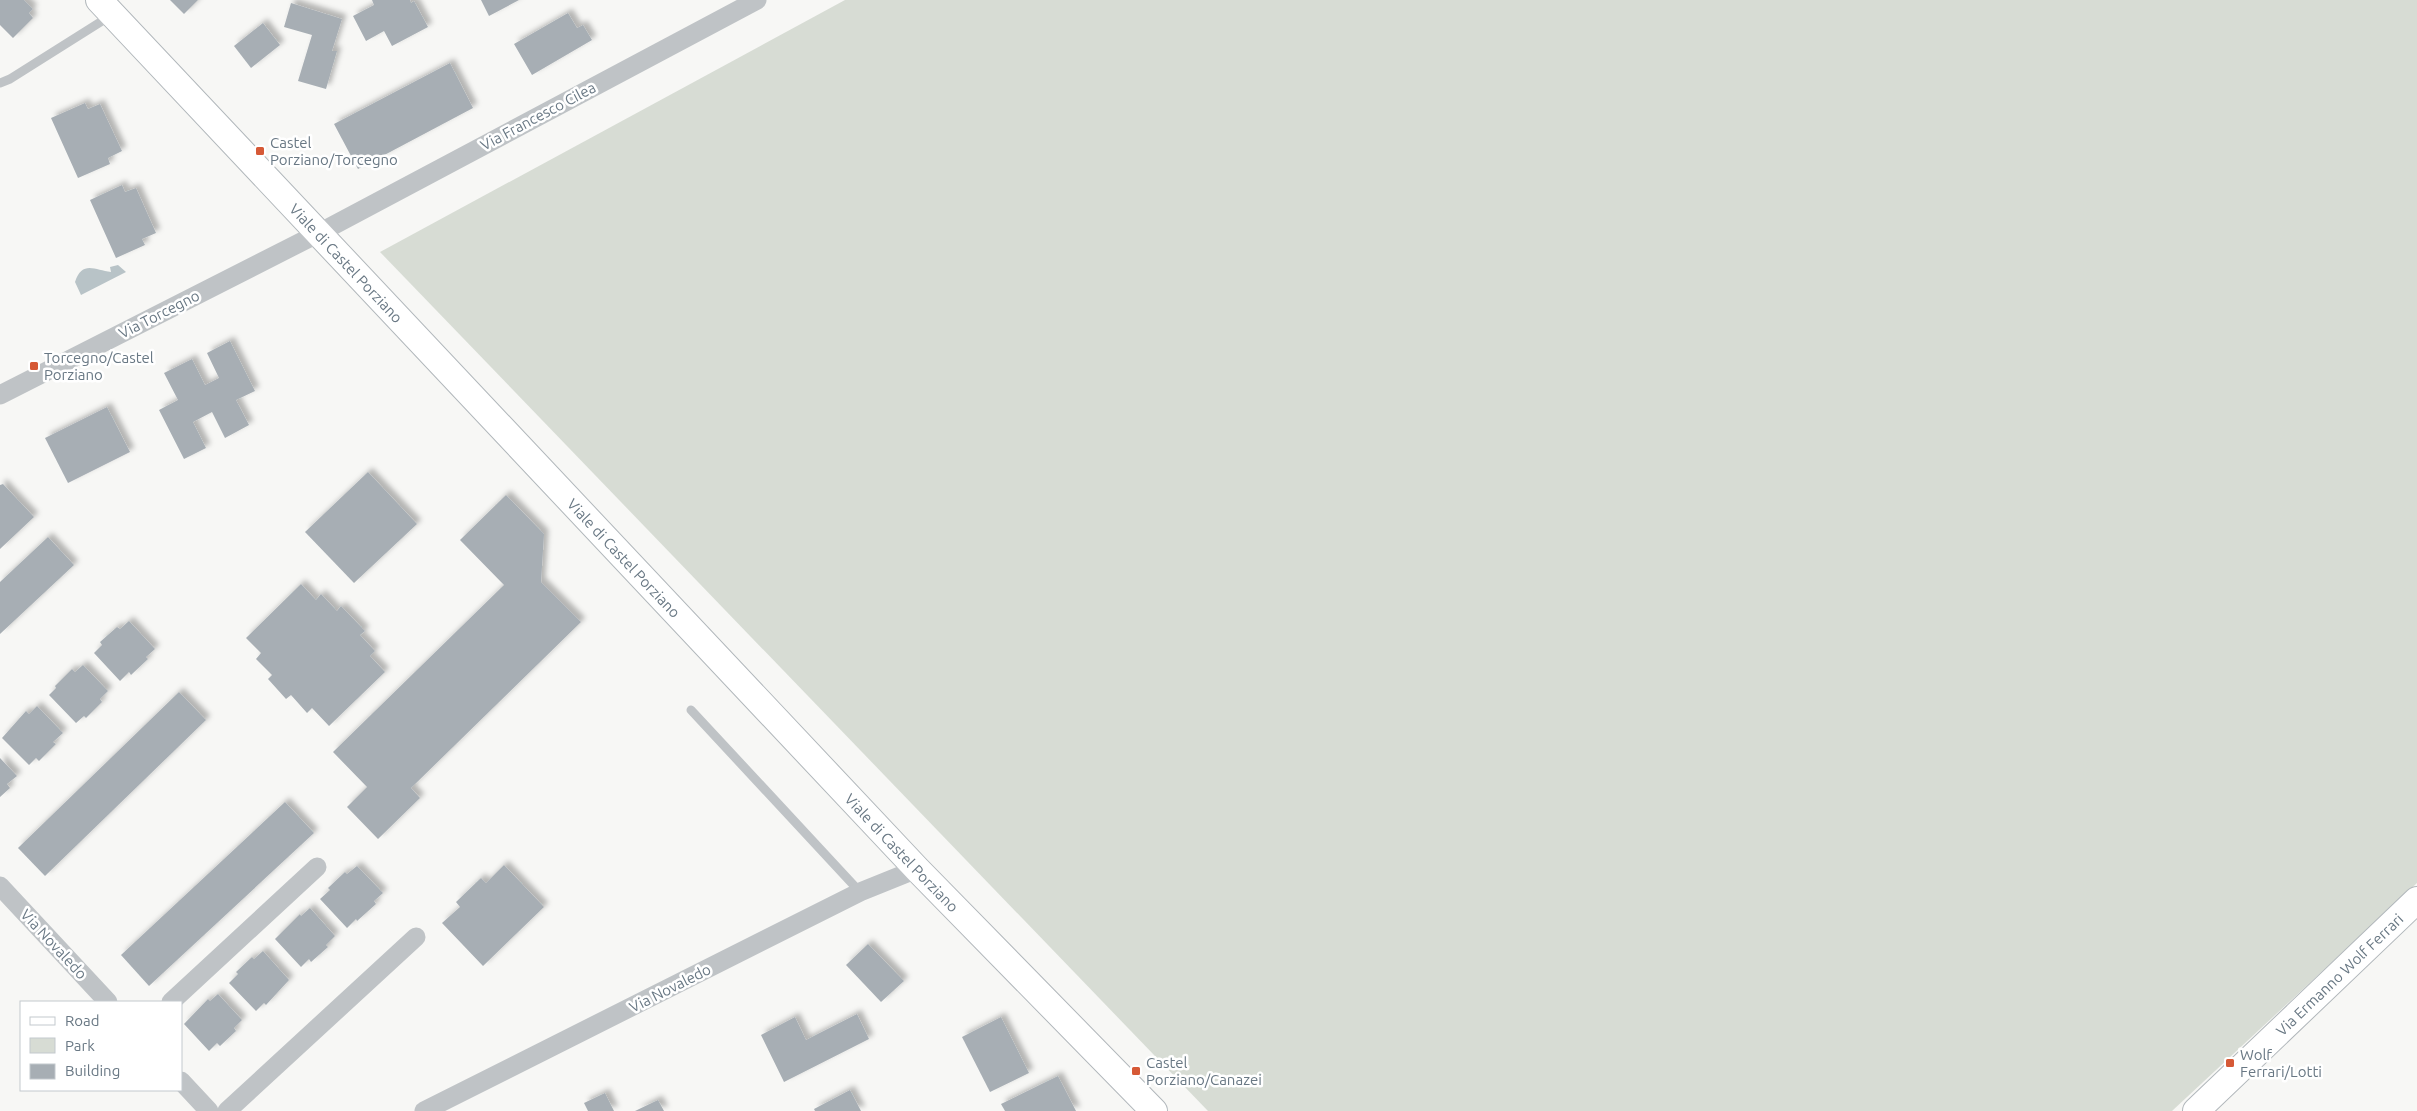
<svg xmlns="http://www.w3.org/2000/svg" width="2417" height="1111" font-family="Ubuntu,sans-serif">
<style>
.green{fill:#d7dcd4}
.water{fill:#b8c3c7}
.building{fill:#a7aeb4;filter:url(#shadow)}
.lines{fill:none;stroke-linecap:round;stroke-linejoin:round}
.secondary-casing{stroke:#b1b7bb;stroke-width:28}
.lane{stroke:#bfc3c6;stroke-width:9}
.street{stroke:#bfc3c6;stroke-width:19}
.secondary{stroke:#fff;stroke-width:26}
.poi-dot{fill:#d65936;stroke:#fff;stroke-width:2}
.labels{text-anchor:middle;dominant-baseline:central;stroke-width:5;stroke-linejoin:round;paint-order:stroke}
.street-label{font-size:15px;fill:#697884;stroke:#fff}
.poi-label{font-size:15px;fill:#697884;stroke:#fff;text-anchor:start}
</style>
<defs>
<filter id="shadow"><feDropShadow dx="4.5" dy="-4.5" stdDeviation="2.5" flood-color="#0004"/></filter>
</defs>
<rect width="100%" height="100%" fill="#f7f7f5"/>
<!-- green -->
<polygon class="green" points="845,0 2417,0 2417,883 2172,1111 1208,1111 380,252"/>
<!-- water -->
<path class="water" d="M118,265L126,272L81,295L75,282C82,260 95,270 111,272L110,267Z"/>
<!-- building -->
<g class="building">
<polygon points="0,0 24,0 33,9 29,13 33,18 13,38 0,25"/>
<polygon points="170,0 198,0 184,14"/>
<polygon points="372,0 410,0 411,3 414,1 428,27 392,46 384,31 366,41 353,16 374,5"/>
<polygon points="481,0 519,0 489,16"/>
<polygon points="291,3 342,19 332,51 337,51 326,89 298,81 312,35 284,27"/>
<polygon points="568,13 577,28 583,25 592,40 532,75 514,44"/>
<polygon points="263,23 280,45 251,68 234,46"/>
<polygon points="450,63 473,108 358,169 334,124"/>
<polygon points="85,103 88,109 100,104 122,151 108,158 110,164 78,178 51,118"/>
<polygon points="122,185 125,192 136,188 156,233 142,239 145,245 116,258 90,200"/>
<polygon points="230,341 255,391 236,400 249,425 225,438 212,412 193,422 206,448 184,459 159,410 178,400 164,373 192,359 205,385 219,378 207,353"/>
<polygon points="107,407 130,452 68,483 45,438"/>
<polygon points="368,472 417,524 354,583 305,532"/>
<polygon points="3,484 34,517 0,549 0,485"/>
<polygon points="506,495 544,534 541,582 581,622 411,788 420,798 378,839 347,807 367,787 333,752 504,585 460,540"/>
<polygon points="48,537 74,565 0,634 0,582"/>
<polygon points="301,584 316,600 321,594 337,611 341,606 365,631 360,635 375,651 370,656 385,672 329,726 312,708 307,713 291,695 286,699 268,679 272,675 256,659 261,653 246,638"/>
<polygon points="129,621 155,649 146,657 148,659 131,675 129,672 120,681 94,653 102,645 100,642 117,627 120,629"/>
<polygon points="83,665 108,691 100,699 102,702 86,718 84,716 76,723 49,695 56,688 55,686 72,669 75,672"/>
<polygon points="179,692 206,720 45,876 18,848"/>
<polygon points="37,706 63,733 53,742 56,744 39,761 36,758 29,765 2,738 26,711 29,714"/>
<polygon points="0,758 17,776 7,784 10,788 0,797"/>
<polygon points="285,802 314,833 149,986 121,955"/>
<polygon points="504,865 544,907 483,966 442,923 460,907 456,902 481,878 486,883"/>
<polygon points="357,866 383,893 374,901 376,904 357,921 356,919 347,928 320,899 330,890 328,888 345,872 347,874"/>
<polygon points="310,908 335,936 326,945 328,947 311,962 309,959 301,967 275,939 300,914 301,916"/>
<polygon points="868,944 904,981 881,1002 846,965"/>
<polygon points="263,951 289,980 266,1005 264,1003 256,1011 229,983 238,974 236,972 252,957 254,959"/>
<polygon points="218,994 242,1020 234,1028 236,1031 220,1046 217,1043 209,1051 184,1024 208,999 210,1001"/>
<polygon points="857,1014 869,1039 784,1082 761,1035 795,1017 806,1040"/>
<polygon points="1001,1017 1029,1073 990,1092 962,1037"/>
<polygon points="1058,1076 1076,1111 1005,1111 1001,1104"/>
<polygon points="850,1090 861,1111 815,1111 814,1109"/>
<polygon points="605,1093 614,1111 588,1111 584,1103"/>
<polygon points="658,1100 664,1111 635,1111"/>
</g>
<g class="lines">
<defs>
<g id="secondary">
<path id="s1" d="M99,0L917,869L1154,1111"/>
<path id="s2" d="M2196,1111L2417,900"/>
</g>
</defs>
<!-- secondary casing -->
<use href="#secondary" class="secondary-casing"/>
<!-- lane -->
<g class="lane">
<polyline points="0,83 10,79 110,16"/>
<polyline points="691,710 860,892"/>
</g>
<!-- street -->
<g class="street">
<polyline points="0,395 319,233 757,0"/>
<polyline points="0,886 108,1002"/>
<polyline points="171,1002 317,867"/>
<polyline points="181,1081 209,1111"/>
<polyline points="227,1111 416,937"/>
<polyline points="424,1111 860,892 917,869"/>
</g>
<!-- secondary -->
<use href="#secondary" class="secondary"/>
</g>
<!-- markers -->
<g class="poi-dot">
<rect x="255" y="146" width="10" height="10" rx="2.5"/>
<rect x="29" y="361" width="10" height="10" rx="2.5"/>
<rect x="2225" y="1058" width="10" height="10" rx="2.5"/>
<rect x="1131" y="1066" width="10" height="10" rx="2.5"/>
</g>
<g class="labels">
<!-- street labels -->
<g class="street-label">
<text transform="translate(538 116) rotate(-28)">Via Francesco Cilea</text>
<text stroke="none"><textPath href="#s1" startOffset="361">Viale di Castel Porziano</textPath></text>
<text transform="translate(159 314) rotate(-27)">Via Torcegno</text>
<text stroke="none"><textPath href="#s1" startOffset="766">Viale di Castel Porziano</textPath></text>
<text stroke="none"><textPath href="#s1" startOffset="1171">Viale di Castel Porziano</textPath></text>
<text transform="translate(54 944) rotate(47)">Via Novaledo</text>
<text stroke="none"><textPath href="#s2" startOffset="198">Via Ermanno Wolf Ferrari</textPath></text>
<text transform="translate(670 988) rotate(-27)">Via Novaledo</text>
</g>
<!-- poi labels -->
<g class="poi-label">
<text x="270" y="142">Castel<tspan x="270" dy="17">Porziano/Torcegno</tspan></text>
<text x="44" y="357">Torcegno/Castel<tspan x="44" dy="17">Porziano</tspan></text>
<text x="2240" y="1054">Wolf<tspan x="2240" dy="17">Ferrari/Lotti</tspan></text>
<text x="1146" y="1062">Castel<tspan x="1146" dy="17">Porziano/Canazei</tspan></text>
</g>
</g>
<!-- legend -->
<rect x="20" y="1001" width="162" height="90" fill="#ffffff" stroke="#c3c9ce"/>
<rect x="30" y="1017" width="25" height="8" fill="#ffffff" stroke="#c3c9ce"/>
<text x="65" y="1026" font-size="15" fill="#697884">Road</text>
<rect x="30" y="1038" width="25" height="15" fill="#d7dcd4" stroke="#c3c9ce"/>
<text x="65" y="1051" font-size="15" fill="#697884">Park</text>
<rect x="30" y="1064" width="25" height="15" fill="#a7aeb4" stroke="#c3c9ce"/>
<text x="65" y="1076" font-size="15" fill="#697884">Building</text>
</svg>
